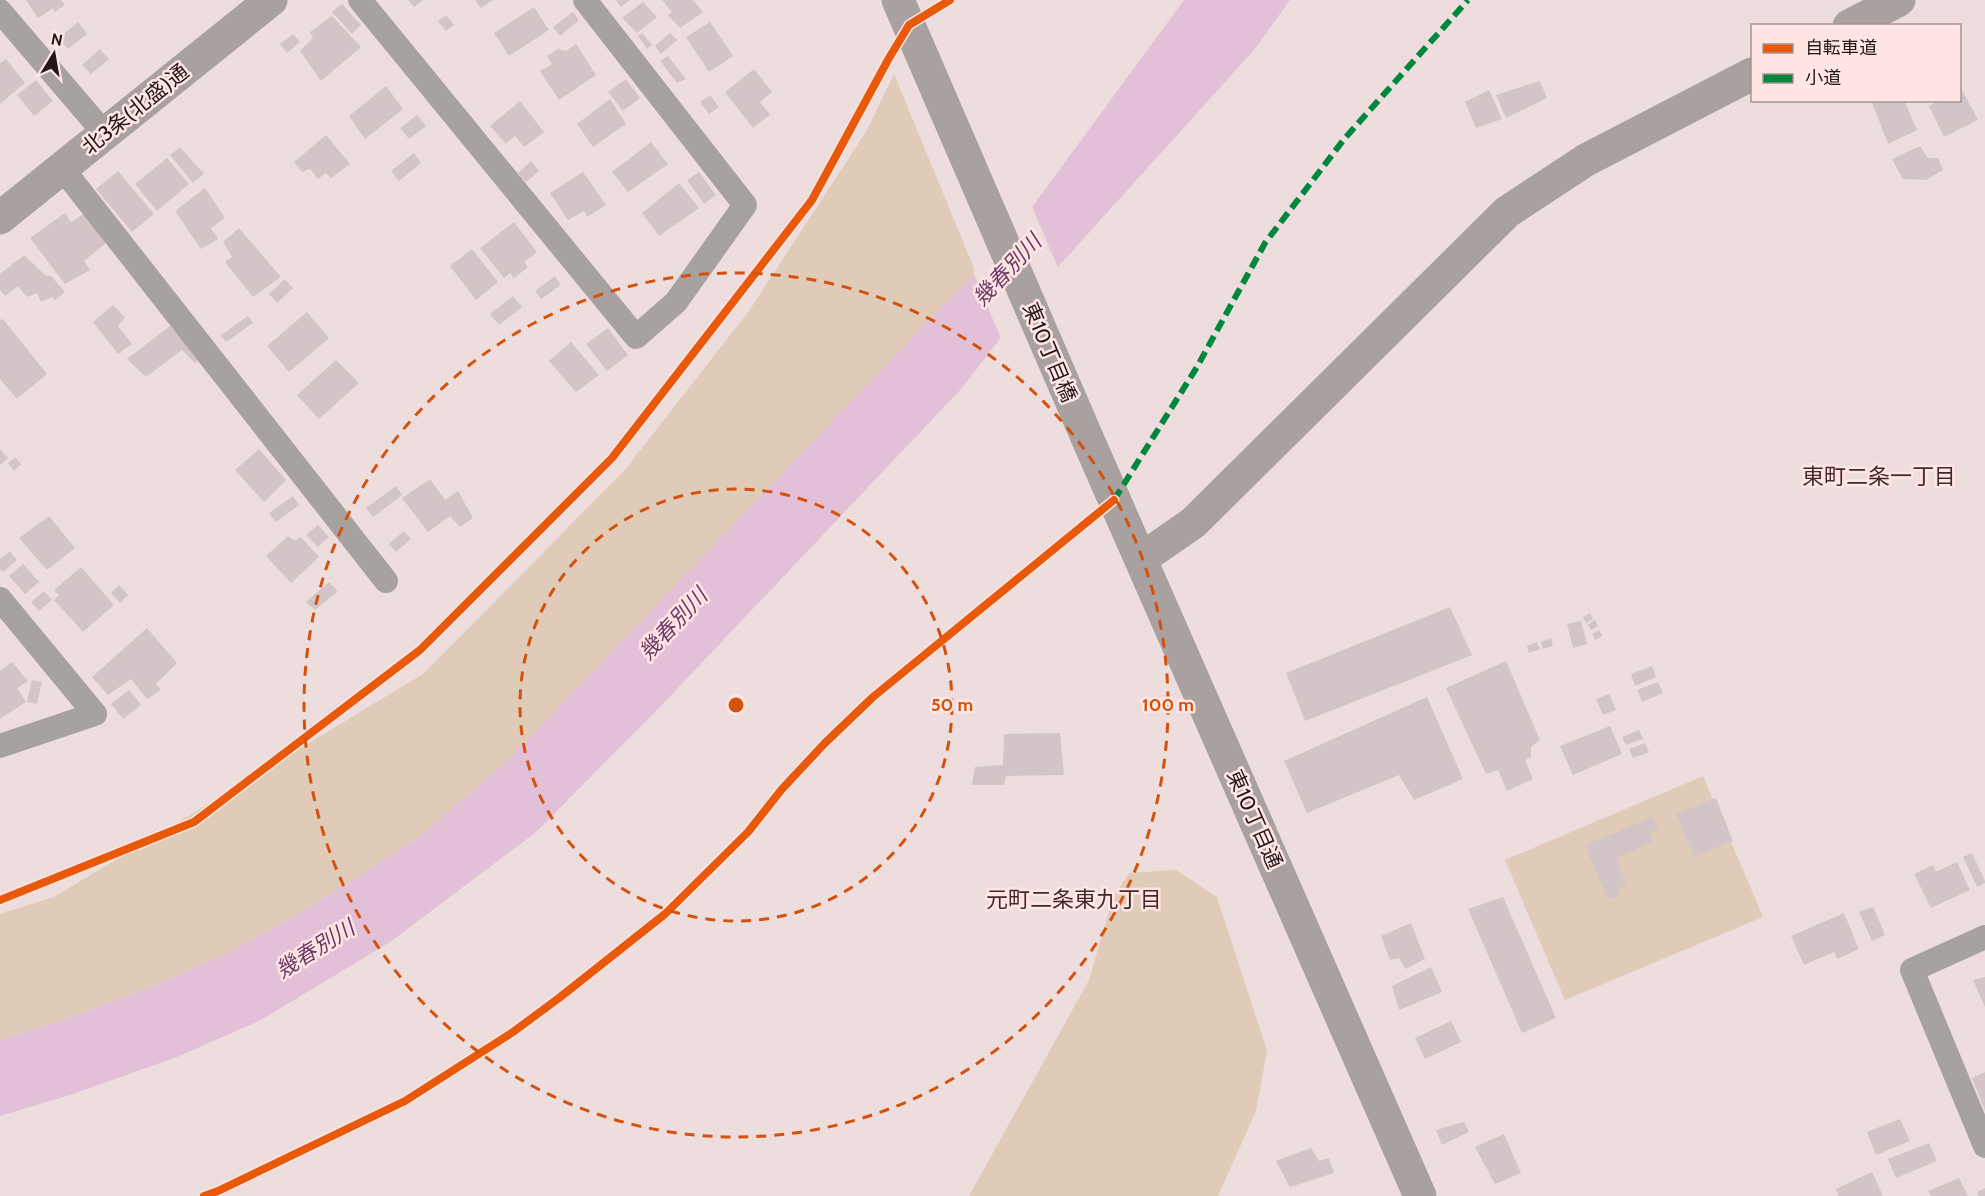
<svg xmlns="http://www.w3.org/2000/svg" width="1985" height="1196" font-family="Cabin,'Noto Sans JP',sans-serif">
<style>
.green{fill:#e0cab8}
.water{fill:#e2c0d7}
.pier{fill:#edd}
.building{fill:#d3c5c7}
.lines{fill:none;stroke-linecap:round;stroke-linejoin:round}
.street{stroke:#a7a2a0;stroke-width:24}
.secondary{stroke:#a8a19f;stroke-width:33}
.quiet{stroke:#00873e;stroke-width:6;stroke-dasharray:12 6;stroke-linecap:butt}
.cycleway-casing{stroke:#ffe6e4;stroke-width:11}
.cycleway{stroke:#e8590c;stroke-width:8}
.ring{fill:none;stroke:#d4520d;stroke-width:3;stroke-dasharray:10 8}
.labels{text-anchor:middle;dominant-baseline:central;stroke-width:5;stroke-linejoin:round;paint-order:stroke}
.street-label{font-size:21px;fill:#221717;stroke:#ffe6e4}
.water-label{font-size:22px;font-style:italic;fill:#6d3965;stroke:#ffe6e4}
.neighbourhood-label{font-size:22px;fill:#412a29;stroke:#ffe6e4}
.centre{fill:#d4520d;stroke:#ffe6e4;stroke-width:3}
.ring-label{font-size:18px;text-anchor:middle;font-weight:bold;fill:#d4520d;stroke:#ffe6e4;stroke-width:5;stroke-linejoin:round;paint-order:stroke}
</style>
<rect width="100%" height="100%" fill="#edd"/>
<!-- green -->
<g class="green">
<polygon points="894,74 976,273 507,761 418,838 308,908 228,953 154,986 58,1022 0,1040 0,914 54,897 423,674 624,471 749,311 867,130"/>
<polygon points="1703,776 1763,917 1565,1000 1505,860"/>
<polygon points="1176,870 1217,897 1267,1051 1256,1111 1218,1196 969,1196 1089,980 1113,898 1129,873"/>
</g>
<!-- water -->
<polygon class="water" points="1184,0 1290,0 1254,50 1039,288 962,388 659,708 535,833 390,942 261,1020 177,1057 73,1094 0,1116 0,1040 58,1022 154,986 228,953 308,908 418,838 507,761 1016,229"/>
<!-- pier -->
<polygon class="pier" points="1031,204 1059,270 1041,289 1002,341 973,272 1014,227"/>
<!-- building -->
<g class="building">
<polygon points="26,0 61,0 65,5 55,12 53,8 38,18"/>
<polygon points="408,0 423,0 414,7"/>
<polygon points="475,0 493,0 481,8"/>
<polygon points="616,0 630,0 621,7"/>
<polygon points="662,0 693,0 703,12 680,28 668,15 672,12"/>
<polygon points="643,2 657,17 637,33 622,18"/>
<polygon points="342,4 361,25 352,34 332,12"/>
<polygon points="534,7 549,30 509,56 494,33"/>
<polygon points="573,12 579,20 560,36 553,27"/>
<polygon points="446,15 454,25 446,31 438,21"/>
<polygon points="332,16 361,47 321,81 300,51 313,38 310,32"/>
<polygon points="78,22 87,34 68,49 59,38"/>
<polygon points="710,22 733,56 709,72 686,37"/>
<polygon points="642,33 652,45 647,49 638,36"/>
<polygon points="670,33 677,40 661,54 655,46"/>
<polygon points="293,34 300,42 287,53 280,44"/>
<polygon points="576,44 596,75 559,100 540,71 552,64 547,56 558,49 566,51"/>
<polygon points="100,49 109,59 91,74 82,65"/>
<polygon points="668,56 686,79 677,83 660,61"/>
<polygon points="6,59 25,83 0,104 0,63"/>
<polygon points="754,69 772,92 760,102 770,115 753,128 725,92"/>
<polygon points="626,79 640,98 623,111 608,92"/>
<polygon points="36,80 53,101 34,116 17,95"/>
<polygon points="1540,81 1547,98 1506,118 1496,95"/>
<polygon points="386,86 403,109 365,139 349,116"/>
<polygon points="1489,90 1502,119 1476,128 1465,102"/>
<polygon points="1962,90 1978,120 1944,137 1929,106 1940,100 1960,100 1960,91"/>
<polygon points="710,95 719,107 709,114 700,102"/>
<polygon points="610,99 626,124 593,147 577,124"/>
<polygon points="1871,100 1904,100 1917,130 1888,144"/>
<polygon points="520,101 544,132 524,147 515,136 506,144 490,126"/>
<polygon points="417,115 426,126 409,139 400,128"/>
<polygon points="326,135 350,164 331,178 326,173 318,179 310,169 302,172 294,162"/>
<polygon points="651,142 668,164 628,192 612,172"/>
<polygon points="1920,146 1928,158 1938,158 1943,170 1926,180 1903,179 1892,159"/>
<polygon points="180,147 204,174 193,183 170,155"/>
<polygon points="414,153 421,163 399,181 391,171"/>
<polygon points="167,158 189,184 157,211 135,184"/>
<polygon points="531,161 539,171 526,182 518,173"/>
<polygon points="118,171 154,214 132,232 96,189"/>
<polygon points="583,172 606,205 587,217 584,211 568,220 550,193"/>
<polygon points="699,172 716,195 704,204 687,180"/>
<polygon points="679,183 699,208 659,236 642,213"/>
<polygon points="205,188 225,218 211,228 218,239 201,249 175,211"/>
<polygon points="87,212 110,240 84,261 90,270 65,284 30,238 65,213 71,222"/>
<polygon points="514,222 537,252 524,262 528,267 514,278 510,273 504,278 480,248"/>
<polygon points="239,228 281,277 253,297 225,262 232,257 223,242"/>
<polygon points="472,249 498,282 476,300 450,266"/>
<polygon points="24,255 45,275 51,276 65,292 55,300 52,297 41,302 37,293 27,297 18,286 5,296 0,290 0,274"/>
<polygon points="555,276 561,285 541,299 535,291"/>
<polygon points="285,279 293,288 277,303 269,294"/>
<polygon points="513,296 522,307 499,325 490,314"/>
<polygon points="113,305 125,317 118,326 132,344 118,354 93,322"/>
<polygon points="307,312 329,338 289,372 267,346"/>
<polygon points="248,316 253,323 226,342 221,335"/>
<polygon points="3,319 47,374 17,399 0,379 0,320"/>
<polygon points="170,326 200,358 195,363 182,350 146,377 127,359"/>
<polygon points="608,328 628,355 607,371 586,344"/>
<polygon points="571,342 599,375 576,392 549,361"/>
<polygon points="336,360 359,383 319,419 297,395"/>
<polygon points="0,449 8,458 0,465"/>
<polygon points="259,449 286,480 264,502 235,470"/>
<polygon points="15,457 21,464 14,471 8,463"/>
<polygon points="430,479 445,500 458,491 473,518 460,527 450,516 428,532 402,498"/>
<polygon points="396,486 402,495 373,517 366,508"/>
<polygon points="293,496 299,505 276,522 269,513"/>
<polygon points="49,516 75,548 47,570 19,538"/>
<polygon points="318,525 329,537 318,547 306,535"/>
<polygon points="404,531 411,539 396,552 389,544"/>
<polygon points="288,536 292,539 296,540 301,537 319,557 291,583 266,556"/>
<polygon points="10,551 17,560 3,572 0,569 0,559"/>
<polygon points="23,564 39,582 25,594 9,576"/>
<polygon points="81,567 114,605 83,632 54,600 59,595 54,590"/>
<polygon points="329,582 338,591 315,610 306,602"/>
<polygon points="119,585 128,595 120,603 111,593"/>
<polygon points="44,591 52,600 39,611 31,602"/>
<polygon points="1450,607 1472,655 1305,721 1286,673"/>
<polygon points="1590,613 1593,619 1586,623 1583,617"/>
<polygon points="1595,620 1598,626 1591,630 1588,624"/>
<polygon points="1581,621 1587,644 1573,648 1567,624"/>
<polygon points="147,628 177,663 156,684 161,690 147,699 131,679 108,695 92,677"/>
<polygon points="1599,630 1603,636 1595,640 1592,634"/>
<polygon points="1551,638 1553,646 1543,649 1541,642"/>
<polygon points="1537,642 1540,649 1529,653 1527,646"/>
<polygon points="1506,661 1540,740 1531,747 1531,757 1525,760 1533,779 1507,791 1498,770 1486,774 1446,688"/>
<polygon points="12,662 28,681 17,688 26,702 0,719 0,671"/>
<polygon points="1652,666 1656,677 1635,686 1631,674"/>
<polygon points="32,680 42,682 37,704 27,702"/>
<polygon points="1658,682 1663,693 1642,702 1637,690"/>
<polygon points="129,690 141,705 123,719 111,704"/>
<polygon points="1609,694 1616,710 1603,715 1596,699"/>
<polygon points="1427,697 1463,779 1414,800 1399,775 1307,813 1284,761"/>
<polygon points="1610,726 1622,754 1573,775 1560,746"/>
<polygon points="1639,730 1643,739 1626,745 1622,737"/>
<polygon points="1060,733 1064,775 1006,776 1004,785 972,785 975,767 1003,765 1004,734"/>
<polygon points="1645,743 1649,752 1633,758 1629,749"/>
<polygon points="1716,798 1733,841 1694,857 1676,814"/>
<polygon points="1653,817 1658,829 1649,833 1653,842 1616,858 1627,885 1617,889 1620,896 1608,900 1585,845"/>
<polygon points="1972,853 1985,881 1985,883 1977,887 1963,857"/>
<polygon points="1957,862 1970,890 1931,908 1914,874 1933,865 1936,872"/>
<polygon points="1503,897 1556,1018 1522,1033 1468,909"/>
<polygon points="1873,907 1885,935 1872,941 1859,912"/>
<polygon points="1844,913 1859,949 1837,959 1834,952 1804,965 1791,936"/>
<polygon points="1411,923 1425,959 1406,969 1399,958 1390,960 1381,936"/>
<polygon points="1431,967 1442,992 1399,1010 1392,986"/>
<polygon points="1985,977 1985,1007 1973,980"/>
<polygon points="1451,1021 1461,1042 1425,1059 1415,1038"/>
<polygon points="1985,1072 1985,1111 1972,1078"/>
<polygon points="1900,1119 1910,1141 1876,1155 1867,1132"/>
<polygon points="1464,1122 1469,1132 1442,1145 1436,1130"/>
<polygon points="1504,1134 1521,1173 1495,1184 1475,1147"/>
<polygon points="1929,1143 1937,1161 1896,1178 1888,1159"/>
<polygon points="1311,1148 1319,1161 1329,1158 1334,1173 1290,1187 1276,1161"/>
<polygon points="1872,1172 1883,1196 1838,1196 1836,1189"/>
<polygon points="1959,1178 1968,1196 1931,1196 1928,1191"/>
<polygon points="1985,1188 1985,1196 1979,1196 1977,1192"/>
</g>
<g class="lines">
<!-- street -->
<g class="street">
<polyline points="360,0 636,337 676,302 745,205 585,0"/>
<polyline points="0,11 105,134"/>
<polyline points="62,168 386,581"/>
<polyline points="0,599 95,714 0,746"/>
<polyline points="1985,937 1912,970 1985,1146"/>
</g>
<!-- secondary -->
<g class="secondary">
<polyline points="898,0 1089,442 1420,1196"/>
<polyline points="1849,26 1899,0"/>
<polyline points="0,218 271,0"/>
<polyline points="1141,559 1193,523 1507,212 1586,160 1752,74"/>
</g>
<!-- quiet -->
<polyline class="quiet" points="1114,500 1197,367 1265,243 1345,138 1468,0"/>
<defs>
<g id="cycleway">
<polyline points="0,900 194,822 420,650 612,458 812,200 889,58 909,25 950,0"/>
<polyline points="204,1196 218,1191 405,1101 513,1032 559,998 665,914 748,832 782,789 825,743 873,697 1114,500"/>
</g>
</defs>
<!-- cycleway casing -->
<use href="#cycleway" class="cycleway-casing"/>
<!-- cycleway -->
<use href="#cycleway" class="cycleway"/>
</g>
<!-- distance rings -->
<g class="ring">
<circle cx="736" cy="705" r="216"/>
<circle cx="736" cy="705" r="432"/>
</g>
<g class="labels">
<!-- street labels -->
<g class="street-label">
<text transform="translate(135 109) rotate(-39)">北3条(北盛)通</text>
<text transform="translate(1050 352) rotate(67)">東10丁目橋</text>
<text transform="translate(1255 819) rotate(66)">東10丁目通</text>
</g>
<!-- water labels -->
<g class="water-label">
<text transform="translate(1007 270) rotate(-47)">幾春別川</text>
<text transform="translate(673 624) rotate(-47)">幾春別川</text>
<text transform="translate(315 949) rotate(-32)">幾春別川</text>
</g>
<!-- neighbourhood labels -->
<g class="neighbourhood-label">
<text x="1879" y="476">東町二条一丁目</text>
<text x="1074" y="899">元町二条東九丁目</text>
</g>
</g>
<circle cx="736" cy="705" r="9" class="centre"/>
<g class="ring-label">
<text x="952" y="711">50 m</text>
<text x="1168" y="711">100 m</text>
</g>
<!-- legend -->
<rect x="1751" y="24" width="210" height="78" fill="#ffe6e4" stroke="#a79392" stroke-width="1.5"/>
<rect x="1763" y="44" width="30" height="9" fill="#e8590c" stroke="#a79392" stroke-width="1.5"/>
<text x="1805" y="54" font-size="18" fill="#221717">自転車道</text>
<rect x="1763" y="74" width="30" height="9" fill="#00873e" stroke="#a79392" stroke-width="1.5"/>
<text x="1805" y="84" font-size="18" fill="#221717">小道</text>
<!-- north arrow -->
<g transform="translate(54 54) rotate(11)" stroke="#ffe6e4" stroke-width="4.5" paint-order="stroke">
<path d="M0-4.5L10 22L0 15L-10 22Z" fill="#221717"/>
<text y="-9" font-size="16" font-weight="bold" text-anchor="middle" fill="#221717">N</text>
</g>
</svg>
